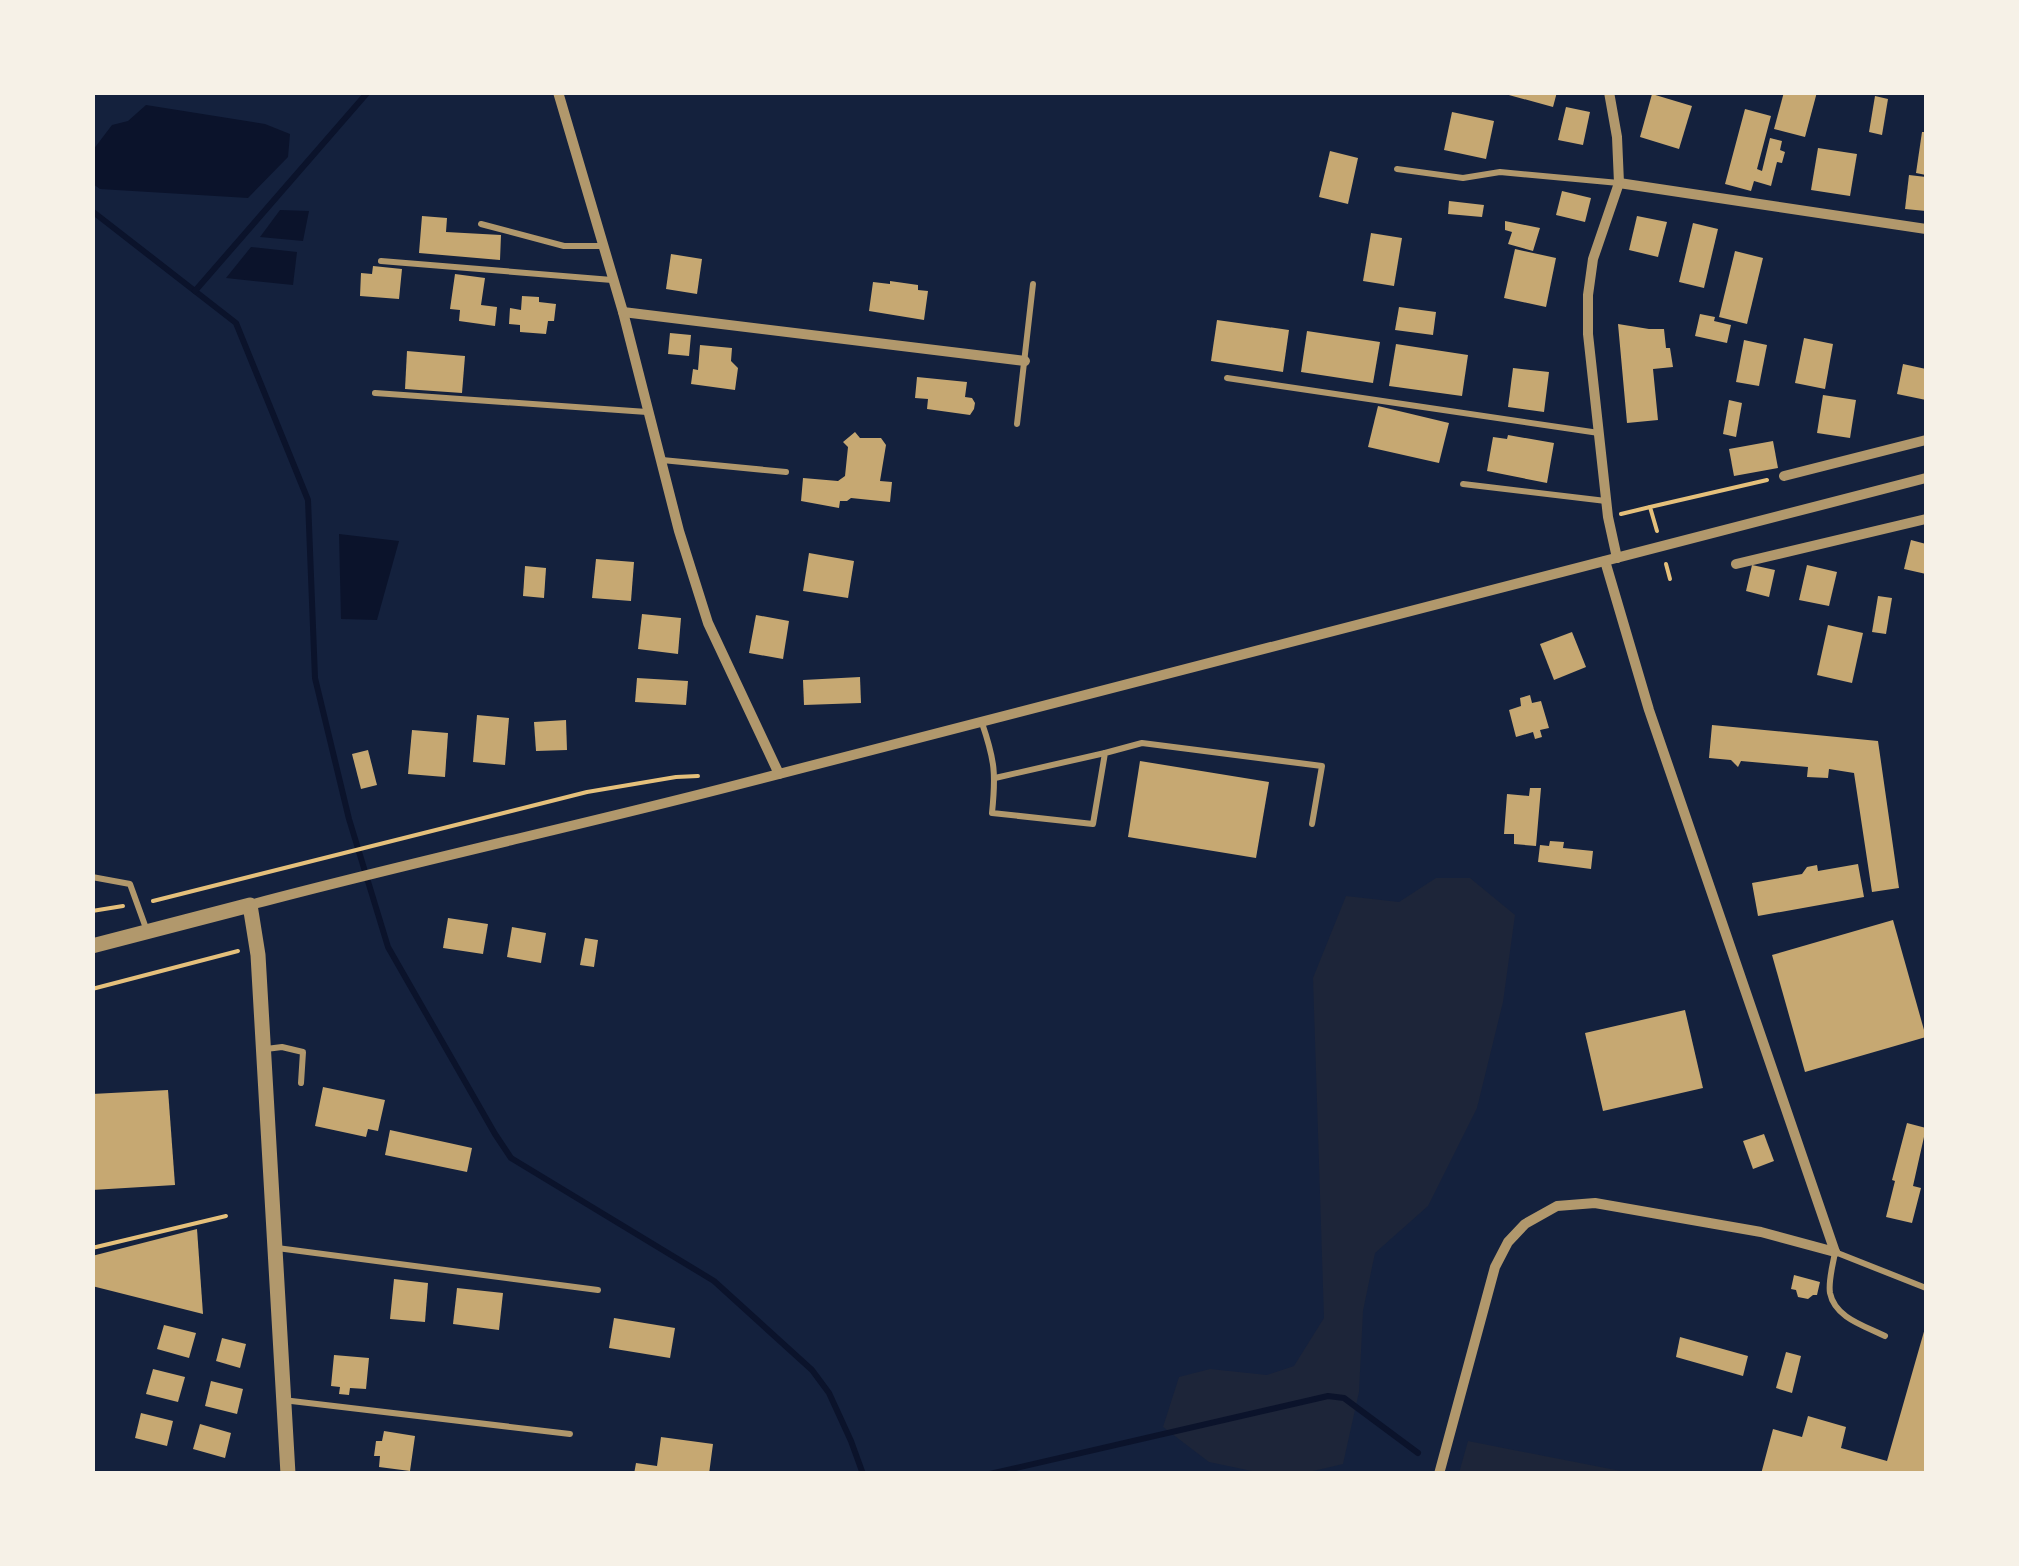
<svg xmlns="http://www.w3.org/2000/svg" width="2019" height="1566" font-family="Jost,sans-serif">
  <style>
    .green { fill: #1d2539 }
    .water { fill: #0b132b }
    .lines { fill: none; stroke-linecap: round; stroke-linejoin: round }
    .stream { stroke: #0b132b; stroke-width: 6 }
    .building { fill: #c6a872 }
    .path { stroke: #e5c07b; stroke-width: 4 }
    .service { stroke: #b1986c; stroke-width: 6 }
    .minor { stroke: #b1986c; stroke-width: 10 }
    .tertiary { stroke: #b1986c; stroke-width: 15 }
  </style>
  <rect width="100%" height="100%" fill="#14213d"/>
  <g class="green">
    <polygon points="1436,878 1470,878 1515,915 1503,1002 1477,1108 1428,1206 1375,1253 1363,1311 1359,1392 1343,1464 1305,1473 1266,1474 1209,1462 1163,1427 1179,1377 1210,1369 1267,1375 1294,1366 1324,1318 1313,978 1346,896 1399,902"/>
    <polygon points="1468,1441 1631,1473 1459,1473"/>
  </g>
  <g class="water">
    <polygon points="146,105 265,124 290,134 288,157 248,198 100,189 93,184 93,150 112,125 128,121"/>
    <polygon points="280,210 309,211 303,241 260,237"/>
    <polygon points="251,247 297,252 293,285 226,278"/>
    <polygon points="339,534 399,541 377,620 341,619"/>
  </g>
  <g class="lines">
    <g class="stream">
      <polyline points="92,211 236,323 308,500 315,678 349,819 388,947 495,1134 511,1158 714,1281 812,1370 829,1393 851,1441 863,1474"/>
      <polyline points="195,291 368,92"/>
      <polyline points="990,1474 1328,1396 1344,1398 1418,1453"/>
    </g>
  </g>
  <g class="building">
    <polygon points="1498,92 1557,92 1553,107"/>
    <polygon points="1784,92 1817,92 1805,137 1774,129"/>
    <polygon points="1652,94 1692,106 1679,149 1640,137"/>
    <polygon points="1875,96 1888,99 1882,135 1869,132"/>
    <polygon points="1566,107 1590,112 1583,145 1558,140"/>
    <polygon points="1745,109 1771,116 1757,169 1762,171 1770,138 1782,141 1780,150 1785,152 1782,163 1777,162 1771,186 1754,181 1751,191 1725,184"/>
    <polygon points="1452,112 1494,121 1486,159 1444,150"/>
    <polygon points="1922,132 1926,132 1926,175 1916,173"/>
    <polygon points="1818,148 1857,154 1850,196 1811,190"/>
    <polygon points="1330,151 1358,158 1348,204 1319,197"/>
    <polygon points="1909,175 1926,177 1926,211 1905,209"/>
    <polygon points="1562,191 1591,198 1585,222 1556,215"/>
    <polygon points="1449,201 1484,205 1482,217 1448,214"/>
    <polygon points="422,216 447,218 446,232 501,235 500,260 419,253"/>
    <polygon points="1637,216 1667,222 1658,257 1629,250"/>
    <polygon points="1505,221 1540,228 1533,251 1508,244 1512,232 1505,230"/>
    <polygon points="1693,223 1718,229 1704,288 1679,282"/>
    <polygon points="1371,233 1402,238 1394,286 1363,281"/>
    <polygon points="1515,249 1556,258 1546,307 1504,298"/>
    <polygon points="1735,251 1763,258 1747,324 1719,317"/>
    <polygon points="671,254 702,259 697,294 666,289"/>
    <polygon points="373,266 402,269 399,299 360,296 361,273 372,274"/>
    <polygon points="455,274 485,278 481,305 497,307 495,326 459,321 460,310 450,309"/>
    <polygon points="890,281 918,285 918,290 928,291 924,320 869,311 873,282 890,284"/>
    <polygon points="522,296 539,297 539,302 556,304 554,321 548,321 546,334 520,332 520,325 509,324 510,308 521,310"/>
    <polygon points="1399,307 1436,312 1433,335 1395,330"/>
    <polygon points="1700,314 1715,317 1714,321 1731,325 1727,343 1695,336"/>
    <polygon points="1217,320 1289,330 1283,372 1211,361"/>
    <polygon points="1618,324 1649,329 1664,329 1666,348 1670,348 1673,367 1653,369 1658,420 1627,423"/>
    <polygon points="1307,331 1380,342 1373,383 1301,372"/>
    <polygon points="670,333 691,335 689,356 668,354"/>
    <polygon points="1804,338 1833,344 1825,389 1795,383"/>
    <polygon points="1744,340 1767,345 1759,386 1736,382"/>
    <polygon points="1396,344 1468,355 1462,396 1389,386"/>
    <polygon points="700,345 732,348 731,361 738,368 735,390 691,384 693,369 698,370"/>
    <polygon points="407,351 465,356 462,393 405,389"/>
    <polygon points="1903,364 1926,369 1926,400 1897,394"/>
    <polygon points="1513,368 1549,372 1544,412 1508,407"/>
    <polygon points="917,377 967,382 965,397 972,398 975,403 974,409 970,415 927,409 928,399 915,398"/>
    <polygon points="1823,395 1856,400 1850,438 1817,433"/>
    <polygon points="1729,400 1742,403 1736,437 1723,434"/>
    <polygon points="1378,406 1449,423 1439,463 1368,447"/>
    <polygon points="855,432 860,438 881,438 886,445 880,481 892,482 890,502 851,498 847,501 840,501 839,508 801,501 803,478 838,481 845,476 848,447 843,442"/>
    <polygon points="1508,435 1554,443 1547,483 1487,471 1493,437 1507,439"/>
    <polygon points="1773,441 1778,468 1734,476 1729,449"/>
    <polygon points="1911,540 1926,544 1926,574 1904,569"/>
    <polygon points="809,553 854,561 848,598 803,591"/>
    <polygon points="596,559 634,562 631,601 592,598"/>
    <polygon points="1752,565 1775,570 1769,597 1746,591"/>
    <polygon points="1807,565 1837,572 1829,606 1799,600"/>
    <polygon points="525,566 546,568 544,598 523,596"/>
    <polygon points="1878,596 1892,598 1886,634 1872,632"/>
    <polygon points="642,614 681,618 678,654 638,649"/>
    <polygon points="756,615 789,621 783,659 749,653"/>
    <polygon points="1828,625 1863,633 1852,683 1817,675"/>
    <polygon points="1572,632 1586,667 1554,680 1540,644"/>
    <polygon points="860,677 861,703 804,705 803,680"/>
    <polygon points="637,678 688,681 686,705 635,702"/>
    <polygon points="1530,695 1532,703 1541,701 1549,728 1540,730 1542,737 1535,739 1533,732 1516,737 1509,710 1521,706 1520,698"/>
    <polygon points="477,715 509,718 505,765 473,762"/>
    <polygon points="566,720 567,750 536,751 534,722"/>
    <polygon points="1712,725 1878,741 1899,888 1872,892 1854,773 1829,769 1828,778 1807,777 1808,767 1741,761 1738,767 1731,760 1709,758"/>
    <polygon points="412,730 448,733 445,777 408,774"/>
    <polygon points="368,750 377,785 361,789 352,754"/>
    <polygon points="1140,761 1269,782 1256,858 1128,837"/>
    <polygon points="1530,788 1541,788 1536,846 1514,844 1514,834 1504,834 1507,794 1529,796"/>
    <polygon points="1550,841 1564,842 1563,848 1593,851 1591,869 1538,862 1540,845 1549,846"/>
    <polygon points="1858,864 1864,897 1758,916 1752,883 1802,874 1807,867 1817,865 1818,871"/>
    <polygon points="448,918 488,924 483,954 443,948"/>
    <polygon points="1893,920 1926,1037 1805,1072 1772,955"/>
    <polygon points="512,927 546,933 541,963 507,957"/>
    <polygon points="585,938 598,940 594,967 580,965"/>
    <polygon points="1685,1010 1703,1088 1603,1111 1585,1033"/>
    <polygon points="323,1087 385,1100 378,1131 368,1129 366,1137 315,1126"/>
    <polygon points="168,1090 175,1185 92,1190 92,1094"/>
    <polygon points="1907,1123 1926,1128 1913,1186 1921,1188 1912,1223 1886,1217 1895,1181 1892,1180"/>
    <polygon points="390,1130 472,1148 467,1172 385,1155"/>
    <polygon points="1764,1134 1774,1161 1753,1169 1743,1141"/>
    <polygon points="197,1229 203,1314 92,1286 92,1256"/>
    <polygon points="1794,1275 1820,1282 1817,1295 1813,1295 1808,1299 1798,1297 1796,1290 1791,1289"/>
    <polygon points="394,1279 428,1283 425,1322 390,1319"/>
    <polygon points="457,1288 503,1293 499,1330 453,1324"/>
    <polygon points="614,1318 675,1328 670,1358 609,1348"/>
    <polygon points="164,1325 196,1333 189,1358 157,1349"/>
    <polygon points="1925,1328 1926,1474 1761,1474 1773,1429 1802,1437 1808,1416 1846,1427 1841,1448 1887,1461"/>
    <polygon points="1680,1337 1748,1356 1743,1376 1676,1357"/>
    <polygon points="222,1338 246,1344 240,1368 216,1361"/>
    <polygon points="1786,1352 1801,1356 1792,1393 1776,1388"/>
    <polygon points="334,1355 369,1358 366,1389 350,1388 349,1395 339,1394 340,1387 331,1386"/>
    <polygon points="153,1369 185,1377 178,1402 146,1394"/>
    <polygon points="211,1381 243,1389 237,1414 205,1406"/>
    <polygon points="141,1413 173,1421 167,1446 135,1438"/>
    <polygon points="200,1424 231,1433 225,1458 193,1449"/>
    <polygon points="384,1431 415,1436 410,1471 379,1467 380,1456 374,1456 376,1441 382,1441"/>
    <polygon points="661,1437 713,1444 709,1474 634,1474 636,1463 657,1466"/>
  </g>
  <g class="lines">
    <g class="path">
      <polyline points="1621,514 1650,507"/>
      <polyline points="1657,531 1650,507 1767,480"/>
      <polyline points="1666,564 1670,579"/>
      <polyline points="153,901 587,792 676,777 698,776"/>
      <polyline points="92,911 123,906"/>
      <polyline points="92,989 238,951"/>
      <polyline points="92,1248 226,1216"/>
    </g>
    <g class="service">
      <polyline points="1397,169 1463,178 1500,172 1619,183"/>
      <polyline points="481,224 564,246 603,246"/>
      <polyline points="381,261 612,280"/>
      <polyline points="1227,378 1599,433"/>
      <polyline points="375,393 647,412"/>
      <polyline points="1017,424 1033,284"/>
      <polyline points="662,460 786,472"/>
      <polyline points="1463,484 1606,501"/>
      <path d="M982,723C995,761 996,774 992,813L1093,824L1105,753L1142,743L1322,766L1312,824"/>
      <polyline points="995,778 1105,753"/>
      <polyline points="92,877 130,884 147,931"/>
      <polyline points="266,1049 282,1047 303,1052 301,1083"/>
      <polyline points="277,1248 598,1290"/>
      <path d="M1885,1336C1865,1326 1835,1318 1830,1293C1828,1281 1833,1265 1835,1252L1926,1288"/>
      <polyline points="283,1400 570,1434"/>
    </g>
    <g class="minor">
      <polyline points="558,92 623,312 679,531 708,623 779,774"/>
      <polyline points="1609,92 1617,137 1619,183 1593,259 1588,295 1588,334 1608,517 1617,558"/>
      <polyline points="1619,183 1926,229"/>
      <polyline points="623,312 1025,361"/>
      <polyline points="1784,476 1926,440"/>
      <polyline points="1605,561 1649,710 1835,1252"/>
      <polyline points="1736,564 1926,519"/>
      <path d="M250,905C415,861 583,825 748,782C1141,682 1534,582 1926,478"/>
      <polyline points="1439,1474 1495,1267 1508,1242 1525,1224 1557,1206 1595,1203 1761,1232 1835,1252"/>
    </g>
    <polyline class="tertiary" points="92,946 250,905 258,955 288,1474"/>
  </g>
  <rect width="2019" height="1566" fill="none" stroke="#f6f1e7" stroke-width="190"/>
</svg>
